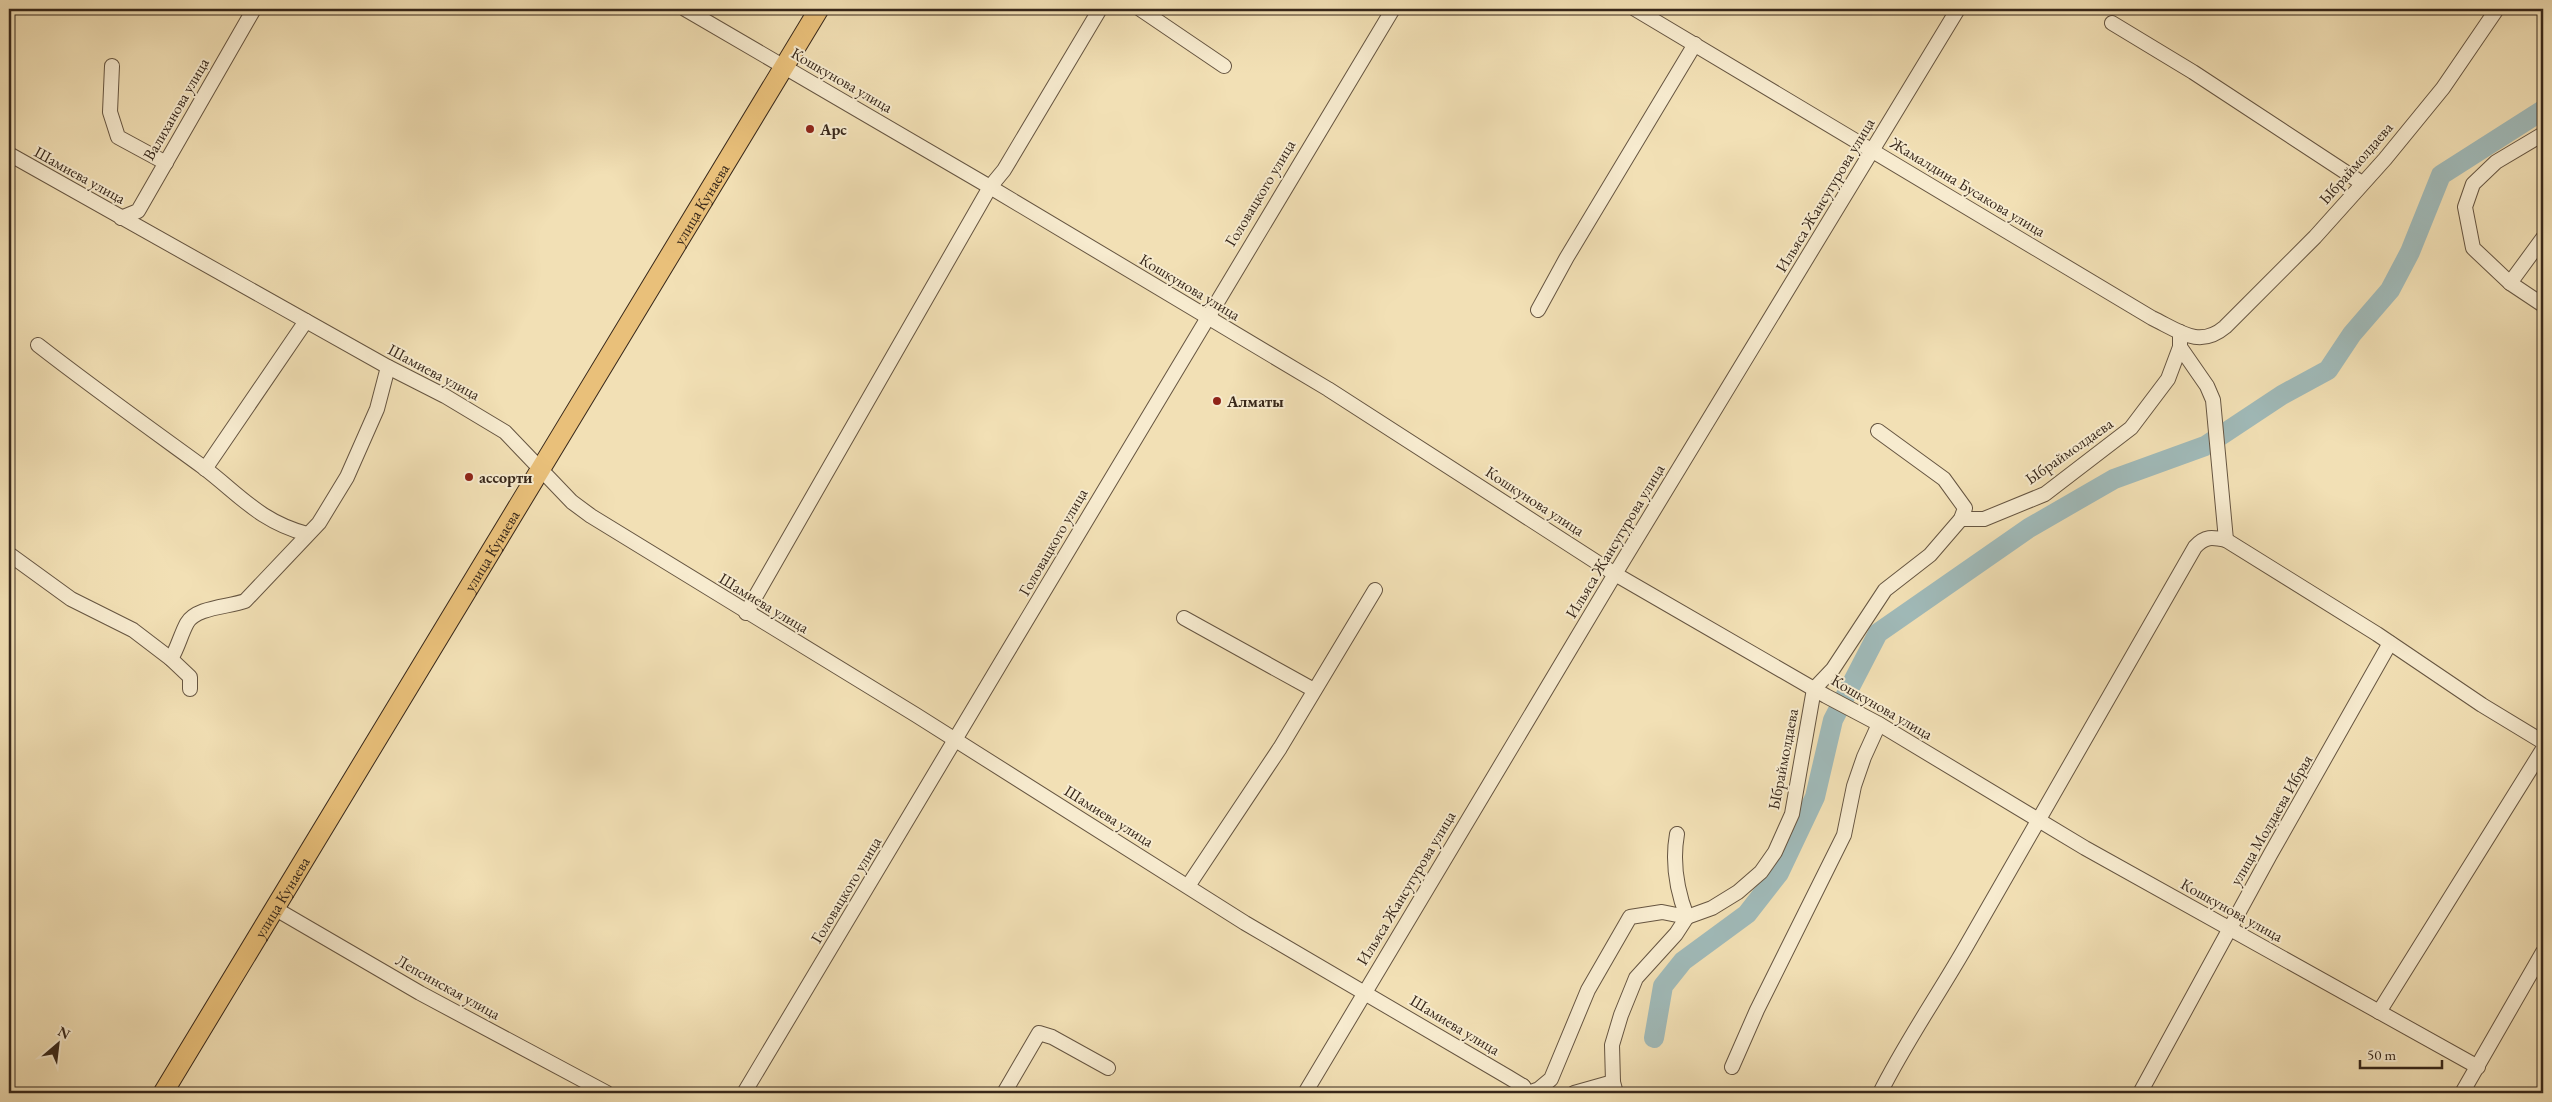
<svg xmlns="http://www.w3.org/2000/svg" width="2552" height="1102" font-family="'EB Garamond',serif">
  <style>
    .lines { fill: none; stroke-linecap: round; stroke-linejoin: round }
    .river { stroke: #a0bab9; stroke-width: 20 }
    .minor-casing { stroke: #665541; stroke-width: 16 }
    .major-casing { stroke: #37271a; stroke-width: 21 }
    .minor { stroke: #f7ebcf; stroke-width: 14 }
    .major { stroke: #e9c07a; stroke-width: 19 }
    .poi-dot { fill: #8f2418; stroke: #f7ebcf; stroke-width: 2 }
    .labels { text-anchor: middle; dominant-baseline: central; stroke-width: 4; stroke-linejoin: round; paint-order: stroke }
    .street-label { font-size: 16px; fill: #37271a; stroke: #f7ebcf }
    .poi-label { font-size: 16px; font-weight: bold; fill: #37271a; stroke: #f7ebcf; text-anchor: start }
  </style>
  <rect width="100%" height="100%" fill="#f2e0b5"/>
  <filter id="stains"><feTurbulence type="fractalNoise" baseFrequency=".004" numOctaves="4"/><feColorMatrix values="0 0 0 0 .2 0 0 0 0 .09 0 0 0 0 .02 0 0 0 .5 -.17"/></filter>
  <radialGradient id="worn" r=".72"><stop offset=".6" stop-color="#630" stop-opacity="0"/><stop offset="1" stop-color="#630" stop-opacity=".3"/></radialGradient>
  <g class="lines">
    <polyline class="river" points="1654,1038 1663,986 1683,961 1747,914 1779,873 1815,797 1833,720 1878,633 2029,528 2114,479 2205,446 2282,395 2328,370 2352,334 2390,290 2410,252 2441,175 2543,110"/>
    <g class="minor-casing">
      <g id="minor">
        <polyline points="685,9 990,187 1328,389 1615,574 1826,696 1879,724 2085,848 2478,1067"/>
        <polyline points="1140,9 1224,66"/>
        <path d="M1635,9L2152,318C2179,331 2199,349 2225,327L2315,237L2385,159L2443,88L2497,9"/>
        <polyline points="2112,23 2193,72 2362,183"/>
        <polyline points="112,66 110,112 118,137 166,163"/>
        <polyline points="9,154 388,367 445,396 505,432 572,502 591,516 916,715 1245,923 1508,1077 1523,1086 1522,1093"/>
        <polyline points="121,218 138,211 254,9"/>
        <polyline points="2543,238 2510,283 2543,305"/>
        <polyline points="2510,283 2473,248 2465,207 2473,184 2496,162 2543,134"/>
        <polyline points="1538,310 1567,257 1695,44"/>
        <path d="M38,345C92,387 148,427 203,467C240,495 259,521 307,534"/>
        <polyline points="2180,347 2207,386 2213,400 2226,540"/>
        <polyline points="205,469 306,321"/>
        <polyline points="1961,519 1984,519 2045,494 2131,428 2168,379 2180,347 2180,332"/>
        <polyline points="9,554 71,599 133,630 171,659 190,677 190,689"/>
        <polyline points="746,613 990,187 1004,170 1100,9"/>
        <polyline points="1184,618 1314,690"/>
        <path d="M171,659C178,647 181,634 187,623C196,607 229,607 245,601L319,523L347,477L377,409L388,367"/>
        <polyline points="1188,886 1280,748 1375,590"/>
        <polyline points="274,908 420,993 607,1093"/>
        <polyline points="2379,1012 2543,749"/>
        <polyline points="1732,1067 1757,1010 1844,835 1854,786 1864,757 1879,724"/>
        <path d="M1613,1082L1612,1045L1621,1015L1636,978L1676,934L1687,917C1677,891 1672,862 1677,834"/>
        <polyline points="1523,1086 1528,1093 1539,1089 1551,1079 1588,990 1630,917 1662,912 1687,917 1712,908 1738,892 1761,872 1775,852 1792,814 1814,689 1833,669 1885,590 1930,555 1961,519 1965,508 1944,479 1878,431"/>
        <path d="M744,1093C961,732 1174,369 1393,9"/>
        <polyline points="1004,1093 1039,1033 1052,1037 1108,1068"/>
        <polyline points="1305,1093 1615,574 1958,9"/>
        <polyline points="1574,1093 1613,1082 1616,1093"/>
        <path d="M1880,1093C1906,1041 1939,994 1968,943C2043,811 2119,679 2195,547C2205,536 2212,537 2226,540L2377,634L2482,705L2543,742"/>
        <polyline points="2140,1093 2270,855 2390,643"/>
        <polyline points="2462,1093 2543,952"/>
      </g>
    </g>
    <g class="major-casing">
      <g id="major">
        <path id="s1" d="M163,1093L819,9"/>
      </g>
    </g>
    <use href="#minor" class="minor"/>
    <use href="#major" class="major"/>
  </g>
  <g class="poi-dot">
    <circle cx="810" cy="129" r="5"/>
    <circle cx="1217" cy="401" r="5"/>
    <circle cx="469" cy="477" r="5"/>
  </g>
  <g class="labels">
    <g class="street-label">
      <text transform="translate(842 80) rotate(30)">Кошкунова улица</text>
      <text transform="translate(176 109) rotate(-60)">Валиханова улица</text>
      <text transform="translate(2356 163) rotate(-49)">Ыбраймолдаева</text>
      <text transform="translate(80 175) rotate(29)">Шамиева улица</text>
      <text transform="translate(1968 187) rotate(31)">Жамалдина Бусакова улица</text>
      <text transform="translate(1260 193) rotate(-59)">Головацкого улица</text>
      <text transform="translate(1825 195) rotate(-59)">Ильяса Жансугурова улица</text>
      <text stroke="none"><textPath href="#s1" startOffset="1039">улица Кунаева</textPath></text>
      <text transform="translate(1190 287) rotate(31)">Кошкунова улица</text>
      <text transform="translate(434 372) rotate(28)">Шамиева улица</text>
      <text transform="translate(2069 451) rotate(-35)">Ыбраймолдаева</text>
      <text transform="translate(1535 501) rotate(33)">Кошкунова улица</text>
      <text transform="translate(1615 541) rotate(-59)">Ильяса Жансугурова улица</text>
      <text transform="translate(1053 542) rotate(-60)">Головацкого улица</text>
      <text stroke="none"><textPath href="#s1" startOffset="634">улица Кунаева</textPath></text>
      <text transform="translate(764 603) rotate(31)">Шамиева улица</text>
      <text transform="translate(1882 707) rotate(30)">Кошкунова улица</text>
      <text transform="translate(1783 759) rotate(-79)">Ыбраймолдаева</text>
      <text transform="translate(1109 816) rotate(32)">Шамиева улица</text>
      <text transform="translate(2271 820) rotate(-60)">улица Молдаева Ибрая</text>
      <text transform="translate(1406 888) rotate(-59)">Ильяса Жансугурова улица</text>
      <text transform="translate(846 890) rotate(-59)">Головацкого улица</text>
      <text stroke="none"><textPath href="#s1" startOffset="229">улица Кунаева</textPath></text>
      <text transform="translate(2232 910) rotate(29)">Кошкунова улица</text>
      <text transform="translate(448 987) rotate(29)">Лепсинская улица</text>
      <text transform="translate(1455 1025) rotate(31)">Шамиева улица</text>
    </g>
    <g class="poi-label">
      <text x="820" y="129">Арс</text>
      <text x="1227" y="401">Алматы</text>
      <text x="479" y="477">ассорти</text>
    </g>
  </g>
  <rect width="2552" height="1102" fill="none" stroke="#f2e0b5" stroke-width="30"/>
  <rect x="10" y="10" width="2532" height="1082" fill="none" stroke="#37271a" stroke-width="2.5"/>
  <rect x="15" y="15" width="2522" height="1072" fill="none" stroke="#37271a"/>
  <g transform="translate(58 1044) rotate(28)" stroke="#f7ebcf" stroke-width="4" paint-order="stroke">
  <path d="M0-4L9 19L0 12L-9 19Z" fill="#37271a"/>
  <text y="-8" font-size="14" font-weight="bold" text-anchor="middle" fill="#37271a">N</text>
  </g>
  <path d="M2360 1060v8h82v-8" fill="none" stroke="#37271a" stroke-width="2.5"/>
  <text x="2367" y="1060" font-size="15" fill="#37271a" stroke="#f7ebcf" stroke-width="4" paint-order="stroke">50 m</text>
  <rect width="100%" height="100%" filter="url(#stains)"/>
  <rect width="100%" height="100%" fill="url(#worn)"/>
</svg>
